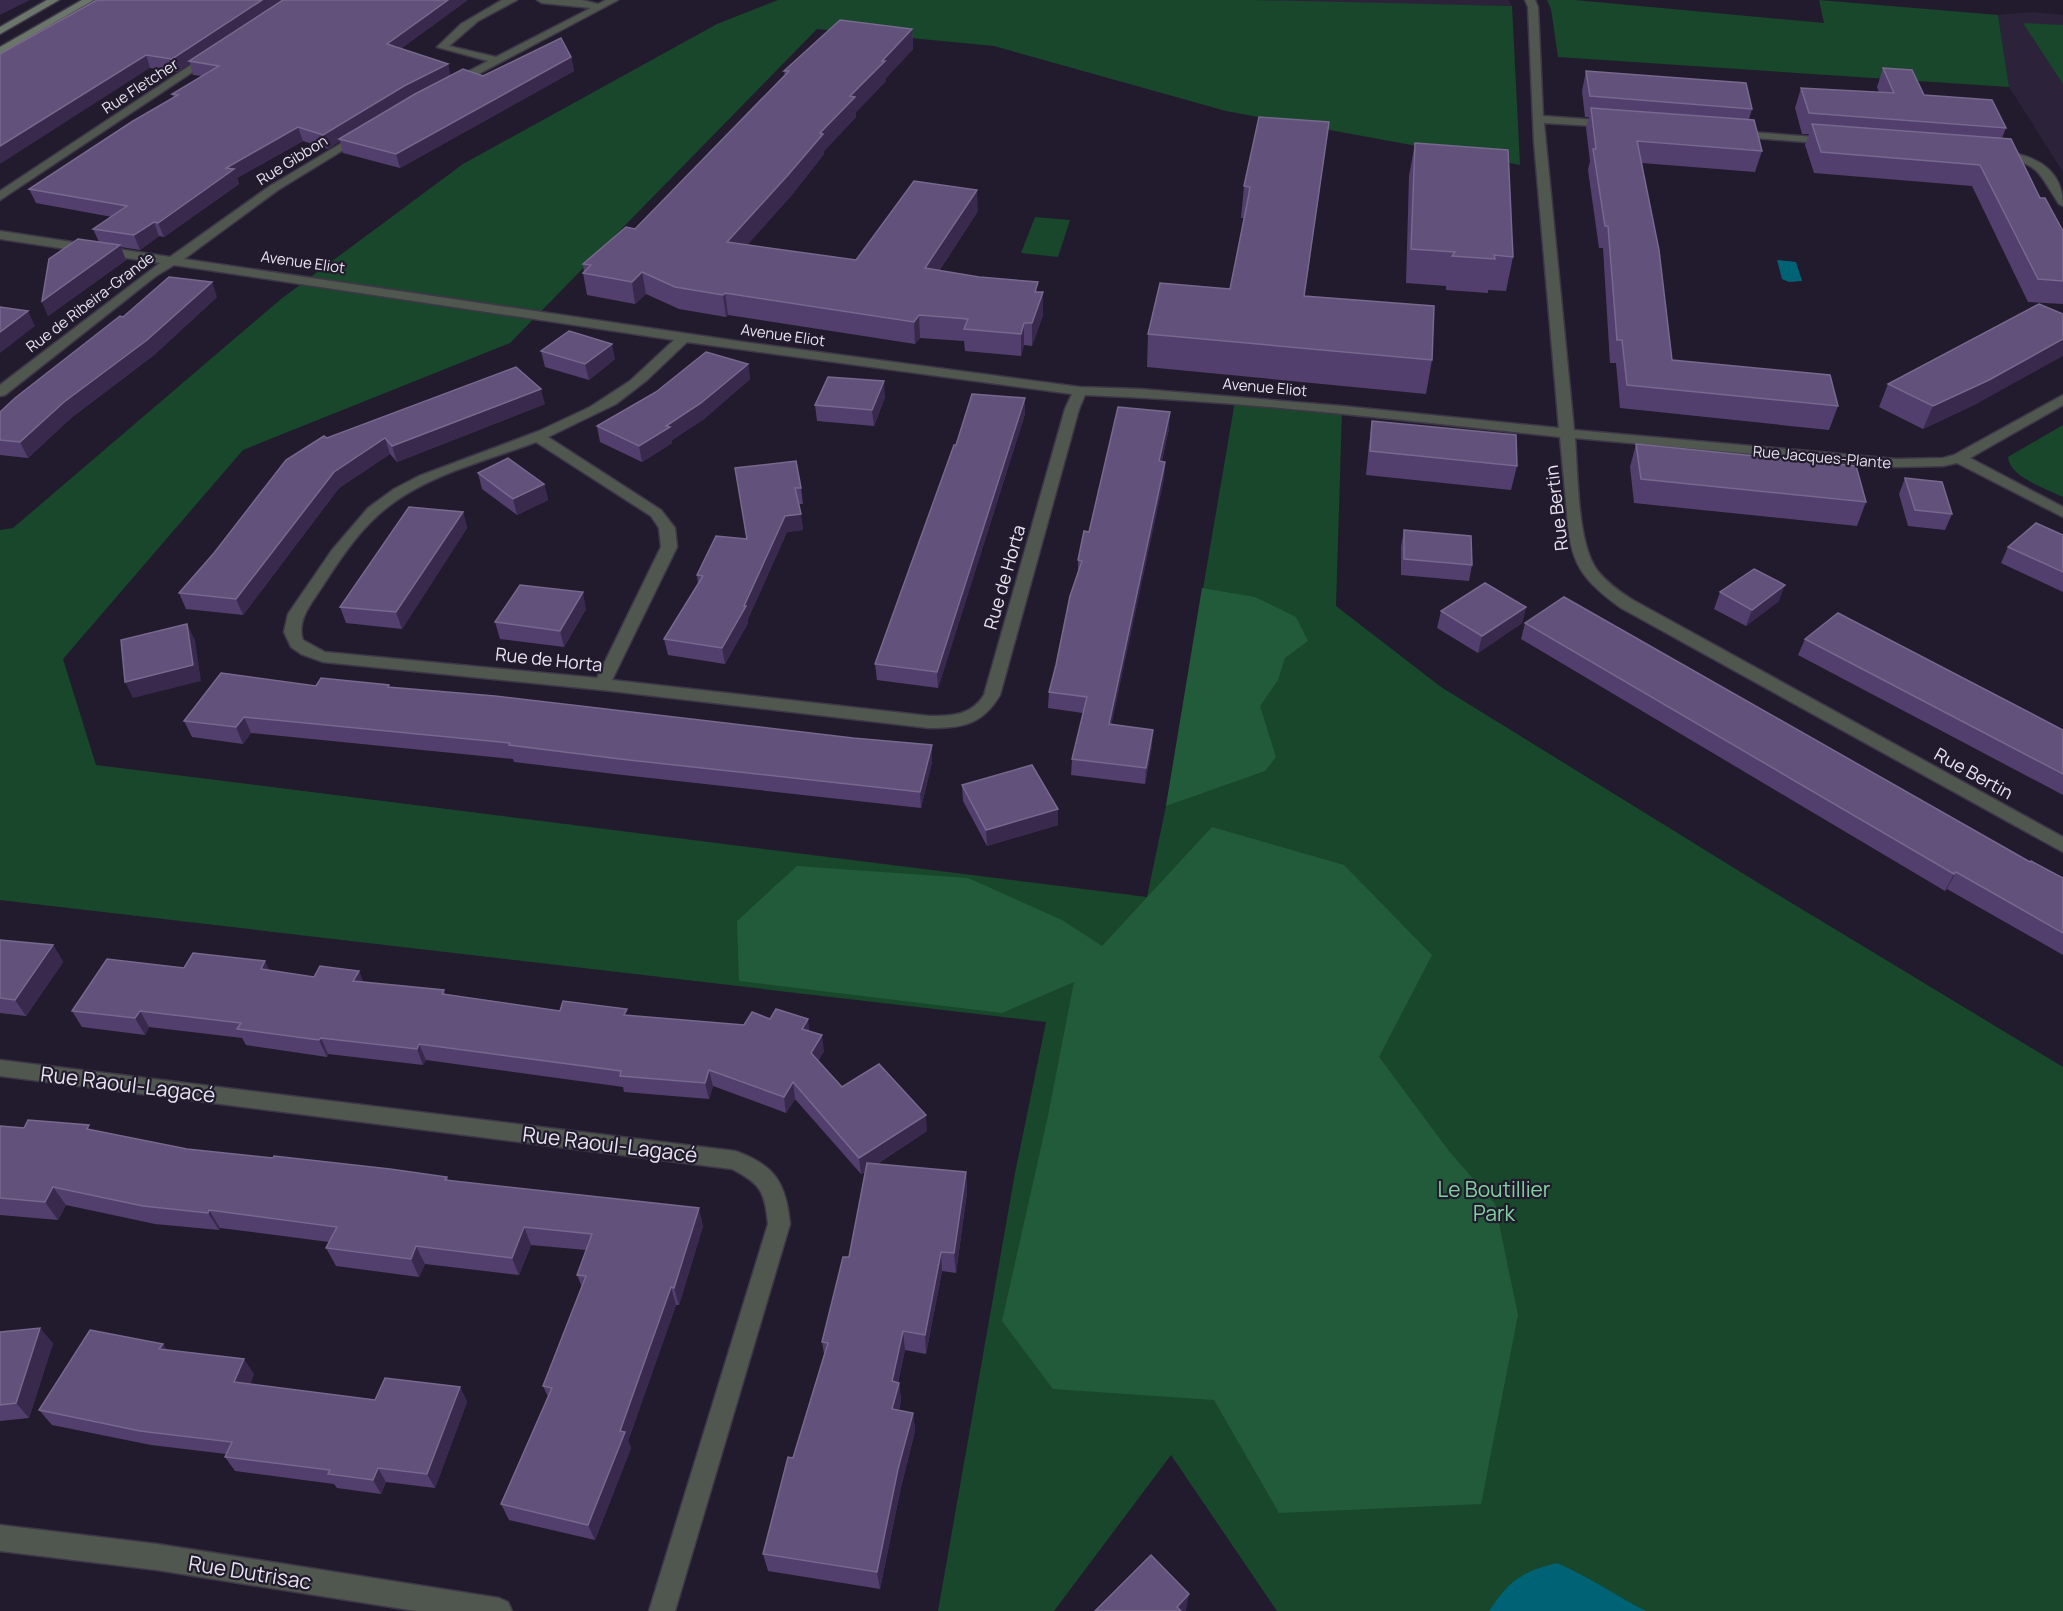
<svg xmlns="http://www.w3.org/2000/svg" width="2063" height="1611" font-family="Manrope,sans-serif">
  <style>
    .built { fill: #2c233a }
    .green { fill: #18472b }
    .forest { fill: #225b3a }
    .water { fill: #006275 }
    .lines { fill: none; stroke-linecap: round; stroke-linejoin: round }
    .street-casing { stroke: #3e3748; stroke-width: 3 }
    .secondary-casing { stroke: #3e3748; stroke-width: 3 }
    .street { fill: #50574f; fill-rule: evenodd }
    .secondary { fill: #6b766a; fill-rule: evenodd }
    .wall { fill: #523f6d }
    .shaded-wall { fill: #38294d }
    .building { fill: #62517b; stroke: #77688d; stroke-width: 1.5 }
    .labels { text-anchor: middle; dominant-baseline: central; stroke-width: 4.5; stroke-linejoin: round; paint-order: stroke }
    .far-street-label { font-size: 15px; fill: #e7e3ef; stroke: #221b2d }
    .street-label { font-size: 18px; fill: #e7e3ef; stroke: #221b2d }
    .near-street-label { font-size: 21px; fill: #e7e3ef; stroke: #221b2d }
    .near-park-label { font-size: 21px; fill: #80d39e; stroke: #221b2d }
  </style>
  <rect width="100%" height="100%" fill="#221b2d"/>
  <g class="built">
    <polygon points="1254,0 1508,0 1512,6 1277,2"/>
    <polygon points="2032,12 2063,15 2063,172 2009,87 1998,15"/>
  </g>
  <g class="green">
    <polygon points="778,0 1254,0 1512,6 1520,165 1226,111 994,46 817,29 510,343 243,450 63,659 96,765 1147,897 1166,806 1235,401 1342,410 1336,606 1441,687 1760,884 2063,1067 2063,1611 1277,1611 1171,1455 1054,1611 938,1611 1015,1173 1046,1022 0,900 0,530 13,528 281,299 463,164 717,24"/>
    <polygon points="1547,0 1575,0 1824,23 1819,0 1998,15 2009,87 1558,57 1551,9"/>
    <polygon points="2023,23 2063,25 2063,84"/>
    <polygon points="1035,217 1070,220 1058,257 1021,253"/>
    <path d="M2063,425V497C2046,488 2010,478 2008,457Z"/>
  </g>
  <g class="forest">
    <polygon points="1202,588 1255,597 1296,617 1308,641 1285,658 1278,680 1260,706 1276,757 1265,771 1166,806"/>
    <polygon points="1212,827 1344,865 1432,955 1379,1057 1449,1151 1495,1204 1518,1315 1481,1504 1279,1513 1214,1400 1053,1389 1002,1321 1048,1116 1074,982 1002,1013 739,981 737,921 797,866 968,878 1062,920 1102,946"/>
  </g>
  <g class="water">
    <polygon points="1777,260 1796,262 1802,281 1789,282 1782,279"/>
    <path d="M1557,1563C1588,1576 1616,1596 1646,1611H1489C1510,1580 1521,1572 1557,1563Z"/>
  </g>
  <g class="lines">
    <g class="street-casing">
      <g id="street">
        <polygon points="502,0 517,0 478,21 449,46 496,57 591,8 542,3 537,0 582,0 598,4 606,0 618,0 456,86 448,86 448,82 488,61 437,47 461,24"/>
        <path d="M1525,0H1535L1538,7L1543,116L1612,121L1617,124L1612,127L1544,123L1574,430L1896,459L1943,458L1954,455L2063,395V405L1970,458L2063,507V517L1957,463L1943,466L1896,467L1575,438C1578,474 1577,543 1597,570C1607,583 1620,592 1633,600L2063,837V852L1621,608C1574,574 1570,558 1566,502C1564,480 1562,459 1560,437C1402,420 1244,401 1085,395L1079,409L1000,695C982,725 962,728 929,728L602,690L323,662L301,654L291,647L284,632L288,614L332,550L368,508L394,489L419,476L539,431L590,407L630,381L674,340L174,265L156,276L5,395L0,396V385L160,263L0,239V231L170,257L270,186L362,131L366,132V136L278,190L184,259L750,343L1080,387L1140,389L1342,406L1559,428L1534,142L1528,7ZM687,342L1072,394L1065,409L984,695C971,716 951,716 929,716L612,680L677,547L675,528L661,510L548,437L616,404L647,380ZM536,442L651,516L659,528L661,547L597,678L325,652L303,640C296,620 312,603 322,587C342,556 363,524 393,503C434,473 489,460 536,442Z"/>
        <polygon points="206,55 215,57 0,200 0,191"/>
        <polygon points="1735,131 1842,139 1848,142 1842,145 1731,136 1731,132"/>
        <path d="M1998,150C2032,155 2063,166 2063,206L2059,204C2034,165 2040,166 1994,155L1992,153Z"/>
        <path d="M0,1060L735,1151C775,1165 786,1183 790,1224L675,1611H649L768,1224C765,1192 761,1184 732,1169L0,1076Z"/>
        <polygon points="0,1525 157,1544 499,1598 508,1602 512,1611 416,1611 157,1570 0,1551"/>
      </g>
    </g>
    <g class="secondary-casing">
      <g id="secondary">
        <polygon points="47,0 59,0 0,34 0,27"/>
        <polygon points="82,0 94,0 0,54 0,47"/>
      </g>
    </g>
    <use href="#street" class="street"/>
    <use href="#secondary" class="secondary"/>
  </g>
  <g class="wall">
    <polygon points="912,29 913,49 886,78 886,81 856,112 856,117 824,151 824,154 790,197 747,245 856,260 978,211 939,271 1038,292 1043,315 1032,346 1024,345 1021,356 965,351 964,341 920,338 915,344 728,315 726,317 679,309 646,294 635,304 587,295 583,273 584,272 583,264 635,229 785,76 784,71"/>
    <polygon points="402,49 448,64 450,76 483,76 571,57 574,71 400,168 343,153 340,141 328,149 303,141 237,178 239,184 164,237 159,236 140,250 121,247 126,260 48,316 42,301 99,242 93,229 112,217 36,203 29,189 174,98 172,94 202,76 193,75 190,63 177,72 150,68 0,54"/>
    <polygon points="1883,68 1924,95 2006,128 2002,138 2040,198 2063,231 2063,304 2028,302 1972,186 1814,173 1805,145 1809,134 1802,134 1795,108 1801,88 1879,92 1877,87"/>
    <polygon points="1586,71 1752,109 1749,119 1762,151 1755,172 1642,163 1672,360 1838,406 1829,430 1620,408 1616,363 1610,363 1603,248 1599,248 1588,170 1590,161 1586,128 1589,117 1585,117 1582,91"/>
    <polygon points="1415,143 1513,257 1506,291 1488,290 1488,293 1446,290 1446,286 1406,283 1409,176"/>
    <polygon points="1325,152 1304,296 1432,360 1426,394 1147,367 1148,334 1230,289 1244,218 1241,218 1244,186"/>
    <polygon points="217,297 154,355 71,418 28,458 0,455 0,412 123,317"/>
    <polygon points="541,351 615,359 589,380 545,367"/>
    <polygon points="748,364 750,379 704,419 672,440 672,443 642,462 600,442 597,426"/>
    <polygon points="1888,384 1978,403 1923,429 1879,407"/>
    <polygon points="885,397 874,426 817,421 815,405"/>
    <polygon points="545,404 397,462 390,454 339,488 243,615 186,609 179,593 327,438"/>
    <polygon points="1025,414 938,688 877,680 875,664 956,445"/>
    <polygon points="1372,421 1517,466 1511,490 1366,475 1369,444"/>
    <polygon points="1169,428 1162,461 1165,462 1164,478 1111,725 1152,746 1145,784 1071,775 1072,759 1083,713 1048,708 1049,692 1056,665 1078,572 1078,560 1089,532"/>
    <polygon points="1636,444 1866,502 1857,526 1634,503 1630,467"/>
    <polygon points="735,468 801,488 803,504 799,504 803,530 787,532 748,619 748,623 725,664 668,655 664,639 698,584 697,575 747,539"/>
    <polygon points="478,473 544,484 548,500 517,515 482,489"/>
    <polygon points="1905,478 1952,514 1945,530 1908,526 1899,494"/>
    <polygon points="463,512 467,528 402,629 346,623 340,607"/>
    <polygon points="1404,530 1472,565 1469,581 1401,575 1401,546"/>
    <polygon points="2063,535 2063,592 2001,563 2008,547"/>
    <polygon points="1720,592 1779,601 1746,626 1714,609"/>
    <polygon points="1526,607 1522,623 1478,653 1437,628 1441,611"/>
    <polygon points="586,609 564,647 500,639 495,622"/>
    <polygon points="1525,623 2063,878 2063,955 1947,889 1945,891 1521,639"/>
    <polygon points="1805,639 2063,730 2063,795 1798,655"/>
    <polygon points="316,686 390,687 932,762 921,808 623,775 514,762 513,759 251,733 243,744 192,737 184,721"/>
    <polygon points="962,785 1058,809 1058,825 987,846 963,801"/>
    <polygon points="0,940 53,945 63,962 26,1016 0,1013"/>
    <polygon points="184,968 270,970 314,977 359,971 363,982 444,990 445,994 560,1011 744,1025 770,1019 810,1031 824,1051 818,1061 842,1087 927,1131 877,1164 966,1172 967,1192 956,1273 942,1271 926,1354 905,1350 898,1383 899,1383 901,1401 899,1410 913,1413 915,1431 901,1487 880,1589 768,1571 763,1554 824,1354 822,1342 849,1257 865,1172 861,1174 795,1099 786,1113 713,1086 709,1099 624,1092 623,1087 426,1060 423,1065 328,1054 327,1057 246,1045 242,1038 149,1027 145,1035 82,1027 72,1011"/>
    <polygon points="0,1126 92,1130 187,1149 447,1177 448,1180 703,1226 679,1305 676,1305 628,1441 631,1448 595,1540 509,1520 501,1504 548,1397 543,1386 582,1287 577,1275 586,1250 531,1245 519,1275 425,1264 419,1277 336,1266 326,1248 329,1242 220,1228 219,1230 155,1224 66,1205 58,1220 0,1215"/>
    <polygon points="0,1332 53,1343 29,1418 0,1421"/>
    <polygon points="167,1350 254,1374 250,1384 375,1400 460,1387 467,1402 435,1488 386,1482 381,1494 337,1488 334,1484 235,1471 225,1457 226,1454 151,1445 52,1425 39,1410"/>
  </g>
  <g class="shaded-wall">
    <polygon points="0,0 30,0 0,15"/>
    <polygon points="262,0 286,0 189,61 190,63 177,72 172,59"/>
    <polygon points="448,0 468,0 390,57 387,44"/>
    <polygon points="912,29 913,49 886,78 886,81 856,112 856,117 824,151 824,154 790,197 730,264 727,242 850,96 882,61"/>
    <polygon points="146,55 150,68 0,164 0,146"/>
    <polygon points="571,57 574,71 400,168 396,154"/>
    <polygon points="448,64 451,78 339,139 340,141 328,149 323,135 404,86"/>
    <polygon points="1329,122 1325,152 1300,329 1304,296"/>
    <polygon points="298,127 303,141 237,178 239,184 164,237 158,223 226,168"/>
    <polygon points="977,190 978,211 926,291 925,268"/>
    <polygon points="154,222 159,236 140,250 134,235"/>
    <polygon points="120,245 126,260 48,316 42,301"/>
    <polygon points="642,272 646,294 635,304 632,282"/>
    <polygon points="212,282 217,297 154,355 71,418 28,458 20,442 64,402"/>
    <polygon points="1043,292 1043,315 1032,346 1032,323"/>
    <polygon points="725,293 728,315 726,317 723,295"/>
    <polygon points="28,311 35,326 0,353 0,332"/>
    <polygon points="919,315 920,338 915,344 914,322"/>
    <polygon points="1024,323 1024,345 1021,356 1021,334"/>
    <polygon points="2063,339 2063,356 1978,403 1923,429 1933,406"/>
    <polygon points="612,344 615,359 589,380 585,364"/>
    <polygon points="748,364 750,379 704,419 672,440 672,443 642,462 639,446"/>
    <polygon points="884,381 885,397 874,426 872,410"/>
    <polygon points="541,389 545,404 397,462 392,446"/>
    <polygon points="1025,398 1025,414 938,688 937,672"/>
    <polygon points="1170,412 1169,428 1158,477 1159,461"/>
    <polygon points="385,438 390,454 339,488 243,615 236,599 334,472"/>
    <polygon points="1165,462 1164,478 1108,741 1109,724"/>
    <polygon points="544,484 548,500 517,515 513,499"/>
    <polygon points="463,512 467,528 402,629 396,612"/>
    <polygon points="801,514 803,530 787,532 748,619 748,623 725,664 722,648 744,606 785,516"/>
    <polygon points="1785,585 1779,601 1746,626 1752,610"/>
    <polygon points="583,592 586,609 564,647 560,631"/>
    <polygon points="1526,607 1522,623 1478,653 1482,636"/>
    <polygon points="187,624 195,640 201,681 133,698 125,682"/>
    <polygon points="244,717 251,733 243,744 236,727"/>
    <polygon points="1153,730 1152,746 1145,784 1146,768"/>
    <polygon points="932,745 932,762 921,808 920,792"/>
    <polygon points="1058,809 1058,825 987,846 986,830"/>
    <polygon points="1956,872 1947,889 1945,891 1954,874"/>
    <polygon points="53,945 63,962 26,1016 15,1000"/>
    <polygon points="265,961 273,977 261,969"/>
    <polygon points="359,971 366,988 353,981"/>
    <polygon points="140,1011 149,1027 145,1035 135,1018"/>
    <polygon points="808,1019 810,1035 802,1029"/>
    <polygon points="822,1035 824,1051 813,1070 811,1053"/>
    <polygon points="321,1038 328,1054 327,1057 319,1040"/>
    <polygon points="419,1044 426,1060 423,1065 417,1049"/>
    <polygon points="709,1070 713,1086 709,1099 705,1083"/>
    <polygon points="793,1082 795,1099 786,1113 784,1097"/>
    <polygon points="926,1115 927,1131 861,1174 859,1158"/>
    <polygon points="966,1172 967,1192 956,1273 954,1253"/>
    <polygon points="53,1187 66,1205 58,1220 45,1202"/>
    <polygon points="699,1208 703,1226 679,1305 674,1288"/>
    <polygon points="209,1210 220,1228 219,1230 208,1213"/>
    <polygon points="524,1227 531,1245 519,1275 512,1258"/>
    <polygon points="416,1246 425,1264 419,1277 411,1259"/>
    <polygon points="941,1252 942,1271 926,1354 925,1335"/>
    <polygon points="671,1287 676,1305 628,1441 631,1448 595,1540 588,1525"/>
    <polygon points="40,1328 53,1343 29,1418 16,1403"/>
    <polygon points="903,1331 905,1350 894,1400 892,1381"/>
    <polygon points="163,1344 174,1359 159,1349"/>
    <polygon points="244,1359 254,1374 244,1396 234,1382"/>
    <polygon points="899,1383 901,1401 894,1427 892,1409"/>
    <polygon points="460,1387 467,1402 435,1488 427,1474"/>
    <polygon points="913,1413 915,1431 901,1487 880,1589 877,1572 898,1469"/>
    <polygon points="378,1468 386,1482 381,1494 373,1480"/>
    <polygon points="1189,1594 1186,1611 1176,1611 1177,1607"/>
  </g>
  <g class="building">
    <polygon points="97,0 262,0 172,59 146,55 0,146 0,54"/>
    <polygon points="283,0 448,0 387,44 448,64 404,86 323,135 298,127 226,168 234,169 158,223 154,222 134,235 93,229 127,206 29,189 133,121 178,95 172,94 219,66 189,61"/>
    <polygon points="840,20 912,29 882,61 885,61 850,96 855,97 820,133 823,134 788,175 727,242 856,260 914,181 977,190 925,268 979,277 1038,282 1035,292 1043,292 1032,323 1024,323 1021,334 964,329 968,319 919,315 914,322 725,293 723,295 675,287 642,272 632,282 583,273 591,265 583,264 626,227 635,229 789,71 784,71"/>
    <polygon points="561,38 571,57 396,154 339,139 415,94 463,69 483,76"/>
    <polygon points="1883,68 1912,70 1924,95 1992,100 2006,128 1809,113 1801,88 1894,93"/>
    <polygon points="1586,71 1746,83 1752,109 1590,96"/>
    <polygon points="1591,108 1754,120 1762,151 1637,141 1659,250 1672,360 1830,375 1838,406 1627,385 1622,340 1617,340 1608,226 1605,226 1593,149 1596,149"/>
    <polygon points="1259,117 1329,122 1304,296 1434,306 1432,360 1148,334 1160,283 1230,289 1248,199 1250,187 1244,186"/>
    <polygon points="1812,124 2011,139 2040,198 2045,198 2063,231 2063,281 2038,279 1980,165 1821,152"/>
    <polygon points="1415,143 1508,150 1513,257 1494,255 1495,259 1452,256 1455,252 1411,249"/>
    <polygon points="78,239 120,245 42,301 49,259"/>
    <polygon points="169,277 212,282 147,340 64,402 20,442 0,440 0,412 15,398 120,316 123,317"/>
    <polygon points="2039,304 2063,314 2063,339 1989,380 1933,406 1888,384"/>
    <polygon points="0,307 28,311 0,332"/>
    <polygon points="569,331 612,344 585,364 541,351"/>
    <polygon points="706,352 748,364 701,403 666,426 670,427 639,446 597,426 656,392"/>
    <polygon points="516,367 541,389 392,446 385,438 334,472 236,599 179,593 214,553 286,460 324,436 327,438"/>
    <polygon points="828,377 884,381 872,410 815,405"/>
    <polygon points="972,394 1025,398 937,672 875,664 954,445 956,445"/>
    <polygon points="1118,407 1170,412 1159,461 1165,462 1109,724 1153,730 1146,768 1072,759 1087,697 1049,692 1056,665 1070,596 1082,561 1078,560 1084,531 1089,532"/>
    <polygon points="1372,421 1516,435 1517,466 1370,451"/>
    <polygon points="1636,444 1856,466 1866,502 1641,479"/>
    <polygon points="508,458 544,484 513,499 478,473"/>
    <polygon points="796,461 801,488 795,488 801,514 785,516 744,606 746,606 722,648 664,639 703,576 697,575 716,536 747,539 735,468"/>
    <polygon points="1905,478 1942,482 1952,514 1915,510"/>
    <polygon points="409,507 463,512 396,612 340,607"/>
    <polygon points="2036,523 2063,535 2063,572 2008,547"/>
    <polygon points="1404,530 1471,536 1472,565 1404,559"/>
    <polygon points="1754,569 1785,585 1752,610 1720,592"/>
    <polygon points="1485,583 1526,607 1482,636 1441,611"/>
    <polygon points="520,585 583,592 560,631 495,622"/>
    <polygon points="1564,597 2030,862 2031,861 2063,878 2063,933 1956,872 1954,874 1525,623"/>
    <polygon points="1838,613 2063,730 2063,774 1805,639"/>
    <polygon points="187,624 193,665 125,682 121,640"/>
    <polygon points="221,673 316,686 321,678 389,685 388,687 495,696 853,738 932,745 920,792 620,759 509,745 510,743 244,717 236,727 184,721"/>
    <polygon points="1032,765 1058,809 986,830 962,785"/>
    <polygon points="0,940 53,945 15,1000 0,998"/>
    <polygon points="193,953 265,961 261,969 314,977 320,966 359,971 353,981 444,990 442,994 560,1011 563,1001 627,1009 624,1015 744,1025 752,1012 770,1019 776,1009 808,1019 802,1029 822,1035 811,1053 842,1087 879,1064 926,1115 859,1158 793,1082 784,1097 709,1070 705,1083 620,1076 621,1071 419,1044 417,1049 321,1038 319,1040 237,1029 241,1023 140,1011 135,1018 72,1011 107,959 184,968"/>
    <polygon points="28,1120 89,1125 87,1129 187,1149 273,1158 274,1156 390,1169 447,1177 445,1180 699,1208 674,1288 671,1287 620,1431 625,1432 588,1525 501,1504 552,1388 543,1386 586,1276 577,1275 592,1234 524,1227 512,1258 416,1246 411,1259 326,1248 337,1227 209,1210 208,1213 143,1206 53,1187 45,1202 0,1198 0,1126 24,1128"/>
    <polygon points="867,1163 966,1172 954,1253 941,1252 925,1335 903,1331 892,1381 899,1383 892,1409 913,1413 898,1469 877,1572 763,1554 788,1457 793,1458 828,1343 822,1342 843,1257 849,1257"/>
    <polygon points="40,1328 16,1403 0,1405 0,1332"/>
    <polygon points="90,1330 163,1344 159,1349 244,1359 234,1382 375,1400 385,1378 460,1387 427,1474 378,1468 373,1480 328,1474 330,1470 225,1457 232,1442 140,1431 39,1410"/>
    <polygon points="1151,1555 1189,1594 1177,1607 1181,1611 1095,1611"/>
  </g>
  <g class="labels">
    <g class="far-street-label">
      <text transform="translate(140 86) rotate(-33)">Rue Fletcher</text>
      <text transform="translate(292 160) rotate(-32)">Rue Gibbon</text>
      <text transform="translate(303 262) rotate(8)">Avenue Eliot</text>
      <text transform="translate(90 302) rotate(-37)">Rue de Ribeira-Grande</text>
      <text transform="translate(783 335) rotate(8)">Avenue Eliot</text>
      <text transform="translate(1265 387) rotate(5)">Avenue Eliot</text>
      <text transform="translate(1822 457) rotate(5)">Rue Jacques-Plante</text>
    </g>
    <g class="street-label">
      <text transform="translate(1556 508) rotate(-97)">Rue Bertin</text>
      <text transform="translate(1004 577) rotate(-74)">Rue de Horta</text>
      <text transform="translate(549 659) rotate(6)">Rue de Horta</text>
      <text transform="translate(1974 773) rotate(29)">Rue Bertin</text>
    </g>
    <g class="near-street-label">
      <text transform="translate(128 1084) rotate(7)">Rue Raoul-Lagacé</text>
      <text transform="translate(610 1144) rotate(7)">Rue Raoul-Lagacé</text>
      <text transform="translate(250 1572) rotate(9)">Rue Dutrisac</text>
    </g>
    <g class="near-park-label">
      <text x="1494" y="1189">Le Boutillier<tspan x="1494" dy="24">Park</tspan></text>
    </g>
  </g>
</svg>
